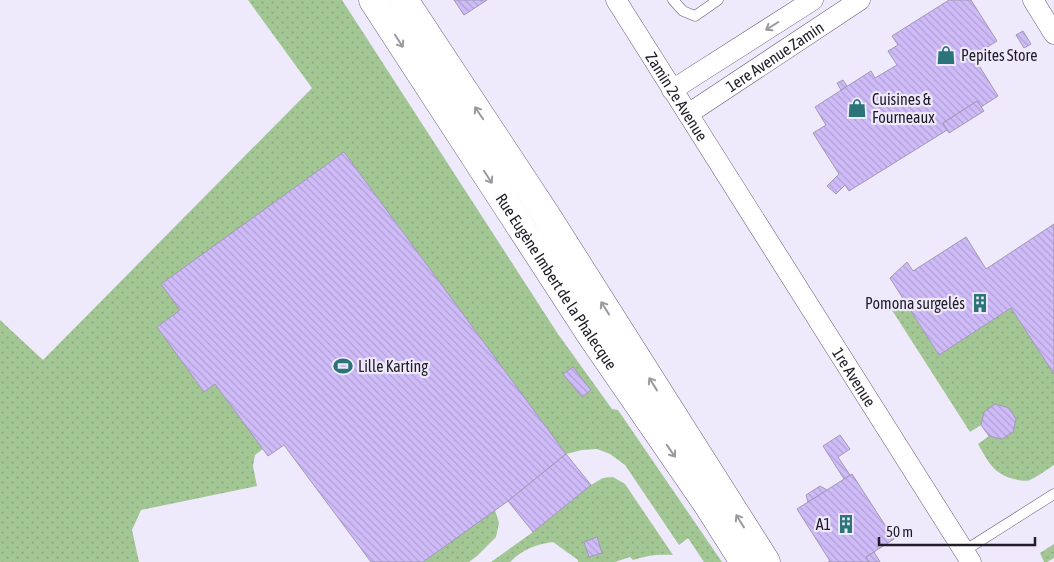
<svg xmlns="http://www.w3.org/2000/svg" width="1054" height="562" font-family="'Asap Condensed',sans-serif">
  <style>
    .grass { fill: url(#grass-dots); fill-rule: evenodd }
    .building { fill: url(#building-back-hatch); stroke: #a199b5 }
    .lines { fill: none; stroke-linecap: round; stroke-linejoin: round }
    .lane-casing { stroke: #655d77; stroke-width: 11 }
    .street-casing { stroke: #655d77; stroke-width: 21 }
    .secondary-casing { stroke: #655d77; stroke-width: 29 }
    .lane { stroke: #fff; stroke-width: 10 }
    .street { stroke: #fff; stroke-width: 20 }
    .secondary { stroke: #fff; stroke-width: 28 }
    .oneway { stroke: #9b999e }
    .labels { text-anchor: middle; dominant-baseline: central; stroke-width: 4.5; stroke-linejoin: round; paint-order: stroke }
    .poi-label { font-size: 16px; fill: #201d28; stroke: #efe9fc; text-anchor: start }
    .street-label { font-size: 16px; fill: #201d28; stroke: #efe9fc }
  </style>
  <defs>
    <pattern id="grass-dots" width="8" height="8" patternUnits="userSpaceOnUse" patternTransform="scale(1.25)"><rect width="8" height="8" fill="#a3c794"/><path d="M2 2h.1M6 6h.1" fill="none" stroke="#8caa80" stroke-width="1.8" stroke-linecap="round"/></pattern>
    <pattern id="building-back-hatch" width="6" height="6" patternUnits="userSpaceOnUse" patternTransform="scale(1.25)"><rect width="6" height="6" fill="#cfbbf8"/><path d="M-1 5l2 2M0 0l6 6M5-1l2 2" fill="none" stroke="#b1a0d5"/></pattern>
  </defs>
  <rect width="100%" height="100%" fill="#efe9fc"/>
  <g class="grass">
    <polygon points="248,0 342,0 558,334 612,409 618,410 722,562 704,562 688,538 679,545 625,465 610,454 597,449 582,450 566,454 344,152 162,284 180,310 157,327 204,392 215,384 263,449 255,455 253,466 257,486 141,510 132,530 139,562 0,562 0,320 43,360 312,88"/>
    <path d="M903,299L939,355L1011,308L1054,374V465C1046,470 1038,476 1030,480C1025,482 1019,480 1014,479C993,474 988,461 978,444L989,436L1002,439L1013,432L1016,419L1009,408L995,404L981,425L970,432L890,307Z"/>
    <path d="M613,477L625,484L673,555C659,554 647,555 633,560L630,557L615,562H578V560L553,542C534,545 524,549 510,562H491L533,532L591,485L603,478ZM597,538L601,553L589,557L584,542Z"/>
    <polygon points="495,510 499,523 496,537 477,556 469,562 423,562"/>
    <polygon points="1054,544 1054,558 1047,562 1044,562 1040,553"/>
  </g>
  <g class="building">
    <polygon points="454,0 487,0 464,15"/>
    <polygon points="949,0 971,0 997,41 973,56 998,96 981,107 977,101 943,123 947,130 849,191 845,185 836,194 827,186 839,174 813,133 826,125 815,107 871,71 875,78 897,65 888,51 898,45 892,36"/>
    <polygon points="1023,31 1031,44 1024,48 1016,35"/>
    <polygon points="843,80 847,86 841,90 837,83"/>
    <polygon points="977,101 984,111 949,133 943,123"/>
    <polygon points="344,152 566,454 508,501 423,562 371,562 284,445 268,456 215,384 204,392 157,327 180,310 161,284"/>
    <polygon points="1054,224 1054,374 1011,308 939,355 890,278 907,262 913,271 966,237 986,269"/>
    <polygon points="573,367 591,390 582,397 563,374"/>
    <polygon points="995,404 1009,408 1016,419 1013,432 1002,439 989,436 981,425 984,412"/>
    <polygon points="840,435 850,449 838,457 850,475 844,479 823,446"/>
    <polygon points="566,454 591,485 533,532 508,501"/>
    <polygon points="852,474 894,539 866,557 869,562 828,562 830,561 797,509"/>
    <polygon points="820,486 827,490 808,502 806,495"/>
    <polygon points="597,537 602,553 589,557 584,542"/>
    <polygon points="874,552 880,562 869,562 866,557"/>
  </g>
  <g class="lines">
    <g class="lane-casing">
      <g id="lane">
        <polyline points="673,0 683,11 695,16 718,0"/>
        <polyline points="964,551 1054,494"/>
      </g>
    </g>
    <g class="street-casing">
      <g id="street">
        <path id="s1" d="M616,0L971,562"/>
        <polyline points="1033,0 1054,34"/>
        <polyline points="672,90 813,0"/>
        <path id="s2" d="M688,114L860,0"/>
      </g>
    </g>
    <g class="secondary-casing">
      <g id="secondary">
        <path id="s3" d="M373,0L593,338L708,505L744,562"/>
        <polyline points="404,0 546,215 766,562"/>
      </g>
    </g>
    <use href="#lane" class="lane"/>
    <use href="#street" class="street"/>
    <use href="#secondary" class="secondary"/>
  </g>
  <defs><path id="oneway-shaft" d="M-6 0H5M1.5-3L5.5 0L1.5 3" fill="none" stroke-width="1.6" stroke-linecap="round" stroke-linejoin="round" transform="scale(1.25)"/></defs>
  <g class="oneway">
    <use href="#oneway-shaft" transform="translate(772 26) rotate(148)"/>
    <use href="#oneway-shaft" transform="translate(399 41) rotate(57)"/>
    <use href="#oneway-shaft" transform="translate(479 113) rotate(-124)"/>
    <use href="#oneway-shaft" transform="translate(488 177) rotate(57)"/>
    <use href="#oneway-shaft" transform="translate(605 308) rotate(-122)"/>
    <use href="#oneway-shaft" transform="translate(653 384) rotate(-122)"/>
    <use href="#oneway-shaft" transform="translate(671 451) rotate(55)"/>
    <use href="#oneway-shaft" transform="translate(740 521) rotate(-122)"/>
  </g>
  <defs>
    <g id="shop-bare" transform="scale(1.5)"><path d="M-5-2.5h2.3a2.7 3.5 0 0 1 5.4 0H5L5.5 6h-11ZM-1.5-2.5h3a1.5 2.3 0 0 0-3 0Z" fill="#2b7579" stroke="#efe9fc" stroke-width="2.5" paint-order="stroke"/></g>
    <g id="building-bare" transform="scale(1.5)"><path d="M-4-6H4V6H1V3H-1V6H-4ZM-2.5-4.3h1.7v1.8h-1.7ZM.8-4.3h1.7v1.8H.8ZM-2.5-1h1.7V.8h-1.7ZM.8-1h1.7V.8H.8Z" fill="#2b7579" stroke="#efe9fc" stroke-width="2.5" paint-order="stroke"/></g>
    <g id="stadium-bare" transform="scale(1.5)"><path d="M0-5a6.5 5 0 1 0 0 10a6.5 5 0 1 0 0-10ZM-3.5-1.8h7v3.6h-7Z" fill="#2b7579" stroke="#efe9fc" stroke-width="2.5" paint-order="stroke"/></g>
  </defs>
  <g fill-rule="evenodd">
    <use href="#shop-bare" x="946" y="55"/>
    <use href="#shop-bare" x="857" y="108"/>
    <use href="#building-bare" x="980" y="303"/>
    <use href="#stadium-bare" x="343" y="366"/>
    <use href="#building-bare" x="846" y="524"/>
  </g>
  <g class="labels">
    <g class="poi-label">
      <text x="961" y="55">Pepites Store</text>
      <text x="872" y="99">Cuisines &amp;<tspan x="872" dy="18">Fourneaux</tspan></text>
      <text x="965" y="303" text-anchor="end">Pomona surgelés</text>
      <text x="358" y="366">Lille Karting</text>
      <text x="831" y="524" text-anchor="end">A1</text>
    </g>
    <g class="street-label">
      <text stroke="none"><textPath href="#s2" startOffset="104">1ere Avenue Zamin</textPath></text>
      <text stroke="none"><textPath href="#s1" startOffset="114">Zamin 2e Avenue</textPath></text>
      <text stroke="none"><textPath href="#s3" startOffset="336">Rue Eugène Imbert de la Phalecque</textPath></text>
      <text stroke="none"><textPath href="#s1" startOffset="446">1re Avenue</textPath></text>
    </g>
  </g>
  <path d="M879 537v8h156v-8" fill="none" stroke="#201d28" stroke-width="2.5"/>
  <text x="886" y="537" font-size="15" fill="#201d28" stroke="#efe9fc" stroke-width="4" paint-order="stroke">50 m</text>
</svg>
